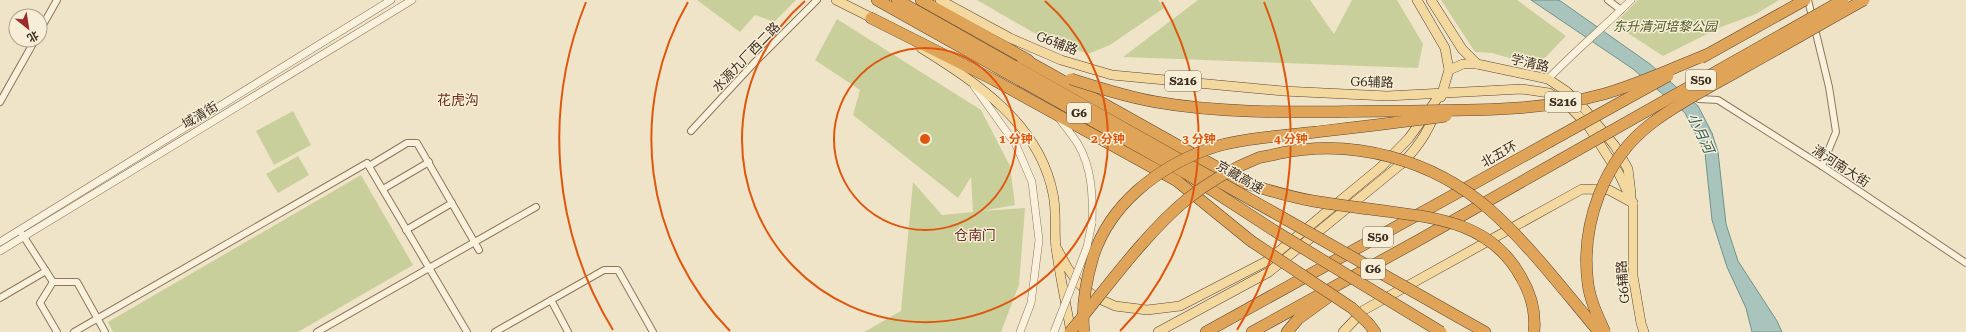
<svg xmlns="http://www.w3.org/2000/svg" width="1966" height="332" font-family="'Roboto Serif','Noto Sans SC',serif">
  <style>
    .green { fill: #c9cf9b }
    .water { fill: #a9c4bc; stroke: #6f938a }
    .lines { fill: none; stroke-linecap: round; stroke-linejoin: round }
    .minor-casing { stroke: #8d765c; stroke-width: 8 }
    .tertiary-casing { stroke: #8d765c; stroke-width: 8 }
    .primary-casing { stroke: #5b4430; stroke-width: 10 }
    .motorway-casing { stroke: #5b4430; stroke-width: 12 }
    .minor { stroke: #faf1dc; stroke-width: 6 }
    .tertiary { stroke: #faf1dc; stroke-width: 7 }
    .primary { stroke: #f3d9a0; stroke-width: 9 }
    .motorway { stroke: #e0a458; stroke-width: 11 }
    .tertiary-bridge-casing { stroke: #8d765c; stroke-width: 8; stroke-linecap: butt }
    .motorway-bridge-casing { stroke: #5b4430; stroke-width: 12; stroke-linecap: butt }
    .tertiary-bridge { stroke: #faf1dc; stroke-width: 7 }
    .motorway-bridge { stroke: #e0a458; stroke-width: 11 }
    .ring { fill: none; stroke: #df570d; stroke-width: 2 }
    .labels { text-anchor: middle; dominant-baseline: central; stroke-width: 3; stroke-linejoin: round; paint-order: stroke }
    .shield { fill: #f7eed8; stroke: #756857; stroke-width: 1 }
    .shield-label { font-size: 12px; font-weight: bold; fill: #3d2e20 }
    .park-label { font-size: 13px; font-style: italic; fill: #4d5a26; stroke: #f7eed8 }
    .street-label { font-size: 13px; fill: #3d2e20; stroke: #f7eed8 }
    .neighbourhood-label { font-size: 14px; fill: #6b2e1e; stroke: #f7eed8 }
    .water-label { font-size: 14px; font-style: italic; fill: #2f5d5a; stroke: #f7eed8 }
    .centre { fill: #df570d; stroke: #f7eed8; stroke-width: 2 }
    .ring-label { font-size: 12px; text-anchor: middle; font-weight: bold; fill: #df570d; stroke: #f7eed8; stroke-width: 3; stroke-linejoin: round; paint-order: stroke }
  </style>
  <rect width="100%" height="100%" fill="#f0e4c8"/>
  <g class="green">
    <polygon points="697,0 796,0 774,22 755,15 740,32"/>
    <polygon points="977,0 1158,0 1164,8 1110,45 1088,54 1036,34"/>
    <polygon points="1198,0 1310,0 1334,34 1352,0 1397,0 1423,44 1418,68 1123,57"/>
    <polygon points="1441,0 1517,0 1566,36 1537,66 1492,53 1475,52"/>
    <polygon points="1638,0 1779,0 1756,14 1721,27 1663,56 1614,24"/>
    <polygon points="837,19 981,110 1010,166 1015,205 982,211 1025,208 1019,285 1001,332 864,332 901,311 913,182 942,215 973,212 971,177 958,198 853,115 860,90 815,60"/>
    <polygon points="293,111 311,145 274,165 256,131"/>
    <polygon points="298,156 309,175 278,193 266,174"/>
    <polygon points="361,175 413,265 298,332 113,332 108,322"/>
  </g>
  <polygon class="water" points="1531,0 1559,0 1650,64 1698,106 1712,133 1718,152 1726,224 1738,261 1777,321 1782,332 1752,332 1746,308 1727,267 1712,220 1705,153 1685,113 1633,69"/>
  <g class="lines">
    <g class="minor-casing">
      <g id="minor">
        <polyline points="1608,0 1621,10"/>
        <polyline points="1808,0 1829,87 1836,132 1822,166"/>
        <polyline points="40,30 57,0"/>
        <polyline points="1699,99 1718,100 1822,166 1966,263"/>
        <polyline points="0,102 35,40"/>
        <polyline points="691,131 755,62 817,0"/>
        <polyline points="369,166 407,143 417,143 479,250"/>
        <polyline points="383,189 429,162"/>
        <polyline points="406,230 452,203"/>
        <polyline points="22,234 53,282"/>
        <polyline points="53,282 77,282 105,332"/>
        <polyline points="53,282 40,303 57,332"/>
        <polyline points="0,298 46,271"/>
        <polyline points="551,300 568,332"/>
        <polyline points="74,332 367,163 467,332"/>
        <polyline points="317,332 536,207"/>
        <polyline points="495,332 604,270 618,270 653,332"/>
      </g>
    </g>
    <g class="tertiary-casing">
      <g id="tertiary">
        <path d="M1548,79C1575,51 1604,27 1631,0"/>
        <polyline points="974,86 1016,145 1032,182 1039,240 1031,303 1020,332"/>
        <path d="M1059,118C1065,126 1072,135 1078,144C1092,168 1093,196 1092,223"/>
        <polyline points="0,242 391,0"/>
        <polyline points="0,251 412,0"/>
      </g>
    </g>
    <g class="primary-casing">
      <g id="primary">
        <polyline points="836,0 876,20"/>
        <polyline points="940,0 1010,38 1061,60 1112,75 1283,91 1387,96 1522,89 1549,93 1571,108 1589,127 1619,174 1633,203 1633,276 1641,323 1644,332"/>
        <polyline points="1417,0 1445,48 1449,70 1441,97"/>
        <polyline points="1431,0 1462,49 1477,64 1548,79 1566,91 1583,107 1615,146 1628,169 1631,194"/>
        <path d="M921,48C977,83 1039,123 1053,194C1057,212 1054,231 1056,248C1060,276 1066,304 1071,332"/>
        <polyline points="1449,70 1463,64 1477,64"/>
        <polyline points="1056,247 1067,267 1078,283 1095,297 1115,306 1147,310 1180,306 1267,261 1381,167 1409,138 1442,92"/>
        <path d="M1158,332L1269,272L1400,165C1416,150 1427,135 1435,113"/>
        <polyline points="1343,332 1364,310 1582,189 1609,190 1633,203"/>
      </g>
    </g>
    <g class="motorway-casing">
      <g id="motorway">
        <polyline points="877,0 1187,174 1278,233"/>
        <polyline points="897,0 1287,220"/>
        <polyline points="921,0 1028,60"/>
        <polyline points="871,18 994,80 1177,181 1251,241"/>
        <polyline points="1022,58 1245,183"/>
        <polyline points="1460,318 1485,332"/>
        <polyline points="1369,324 1375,332"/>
        <polyline points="1206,332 1549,142"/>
        <polyline points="1252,332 1419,240 1560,160"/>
        <polyline points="1287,332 1298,319 1327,298"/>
      </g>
    </g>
    <use href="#minor" class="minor"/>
    <use href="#tertiary" class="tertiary"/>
    <use href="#primary" class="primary"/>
    <use href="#motorway" class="motorway"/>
    <g class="tertiary-bridge-casing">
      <polyline id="tertiary-bridge" points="1054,332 1087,247 1092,223"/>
    </g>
    <g class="motorway-bridge-casing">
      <g id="motorway-bridge">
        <polyline points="1701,58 1805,0"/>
        <path d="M1071,79C1099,88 1127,97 1156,102C1236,116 1319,111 1400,111C1468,110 1538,112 1604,94C1639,84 1673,68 1708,54"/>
        <polyline points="1549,142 1668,76"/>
        <polyline points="1560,160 1843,0"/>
        <path d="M1245,183C1267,190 1290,197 1313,201C1337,205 1361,208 1385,211C1439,218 1492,224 1521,277C1531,294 1536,312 1534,332"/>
        <polyline points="1287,220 1460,318"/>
        <polyline points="1278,233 1441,332"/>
        <polyline points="1251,241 1352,308 1369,324"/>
        <path d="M1070,332C1105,290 1144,235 1186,200C1207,183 1233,168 1258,158C1266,156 1274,155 1281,153C1354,138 1433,160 1489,209C1528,243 1565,292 1599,332"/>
        <path d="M1084,332C1081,307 1086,281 1093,257C1110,204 1157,168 1208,149C1240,138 1283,136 1316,132C1359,127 1403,122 1446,116"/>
        <path d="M1605,332C1598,317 1590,300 1588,284C1580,225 1604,159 1652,123C1681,101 1714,85 1745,67C1785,45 1824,22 1864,0"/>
      </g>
    </g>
    <use href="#tertiary-bridge" class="tertiary-bridge"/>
    <use href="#motorway-bridge" class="motorway-bridge"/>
  </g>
  <g class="ring">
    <circle cx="925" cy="139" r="91"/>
    <path d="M1045 1A183 183 0 1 1 805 1"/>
    <path d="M730 331A274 274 0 0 1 688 2M1162 2A274 274 0 0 1 1120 331"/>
    <path d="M613 330A366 366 0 0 1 586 2M1264 2A366 366 0 0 1 1237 330"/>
  </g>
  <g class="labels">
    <g class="shield">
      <rect x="1686" y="70" width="30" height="20" rx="3"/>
      <rect x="1165" y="71" width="36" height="20" rx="3"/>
      <rect x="1545" y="92" width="36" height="20" rx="3"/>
      <rect x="1067" y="103" width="24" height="20" rx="3"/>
      <rect x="1363" y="227" width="30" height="20" rx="3"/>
      <rect x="1361" y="259" width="24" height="20" rx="3"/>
    </g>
    <g class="shield-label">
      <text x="1701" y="80">S50</text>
      <text x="1183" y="81">S216</text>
      <text x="1563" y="102">S216</text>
      <text x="1079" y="113">G6</text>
      <text x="1378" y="237">S50</text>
      <text x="1373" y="269">G6</text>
    </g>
    <g class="park-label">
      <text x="1665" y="26">东升清河培黎公园</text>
    </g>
    <g class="street-label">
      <text transform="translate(1057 43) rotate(21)">G6辅路</text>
      <text transform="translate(746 57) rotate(-46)">水源九厂西二路</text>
      <text transform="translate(1530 63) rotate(13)">学清路</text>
      <text transform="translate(1372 82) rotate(1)">G6辅路</text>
      <text transform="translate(200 115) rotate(-31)">域清街</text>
      <text transform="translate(1499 154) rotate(-29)">北五环</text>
      <text transform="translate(1841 166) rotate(33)">清河南大街</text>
      <text transform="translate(1240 177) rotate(30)">京藏高速</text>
      <text transform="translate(1623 282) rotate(-95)">G6辅路</text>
    </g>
    <g class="neighbourhood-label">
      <text x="458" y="100">花虎沟</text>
      <text x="975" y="235">仓南门</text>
    </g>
    <g class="water-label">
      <text transform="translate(1701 133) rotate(65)">小月河</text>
    </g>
  </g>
  <circle cx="925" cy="139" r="6" class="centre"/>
  <g class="ring-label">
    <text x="1016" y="143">1 分钟</text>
    <text x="1108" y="143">2 分钟</text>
    <text x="1199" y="143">3 分钟</text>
    <text x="1291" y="143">4 分钟</text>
  </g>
  <g transform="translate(28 28) rotate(150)"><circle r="19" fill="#f7eed8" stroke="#ada18e"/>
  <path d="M0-3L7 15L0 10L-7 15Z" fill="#9e2a2b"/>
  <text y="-6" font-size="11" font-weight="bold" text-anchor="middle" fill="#3d2e20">北</text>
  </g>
</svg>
